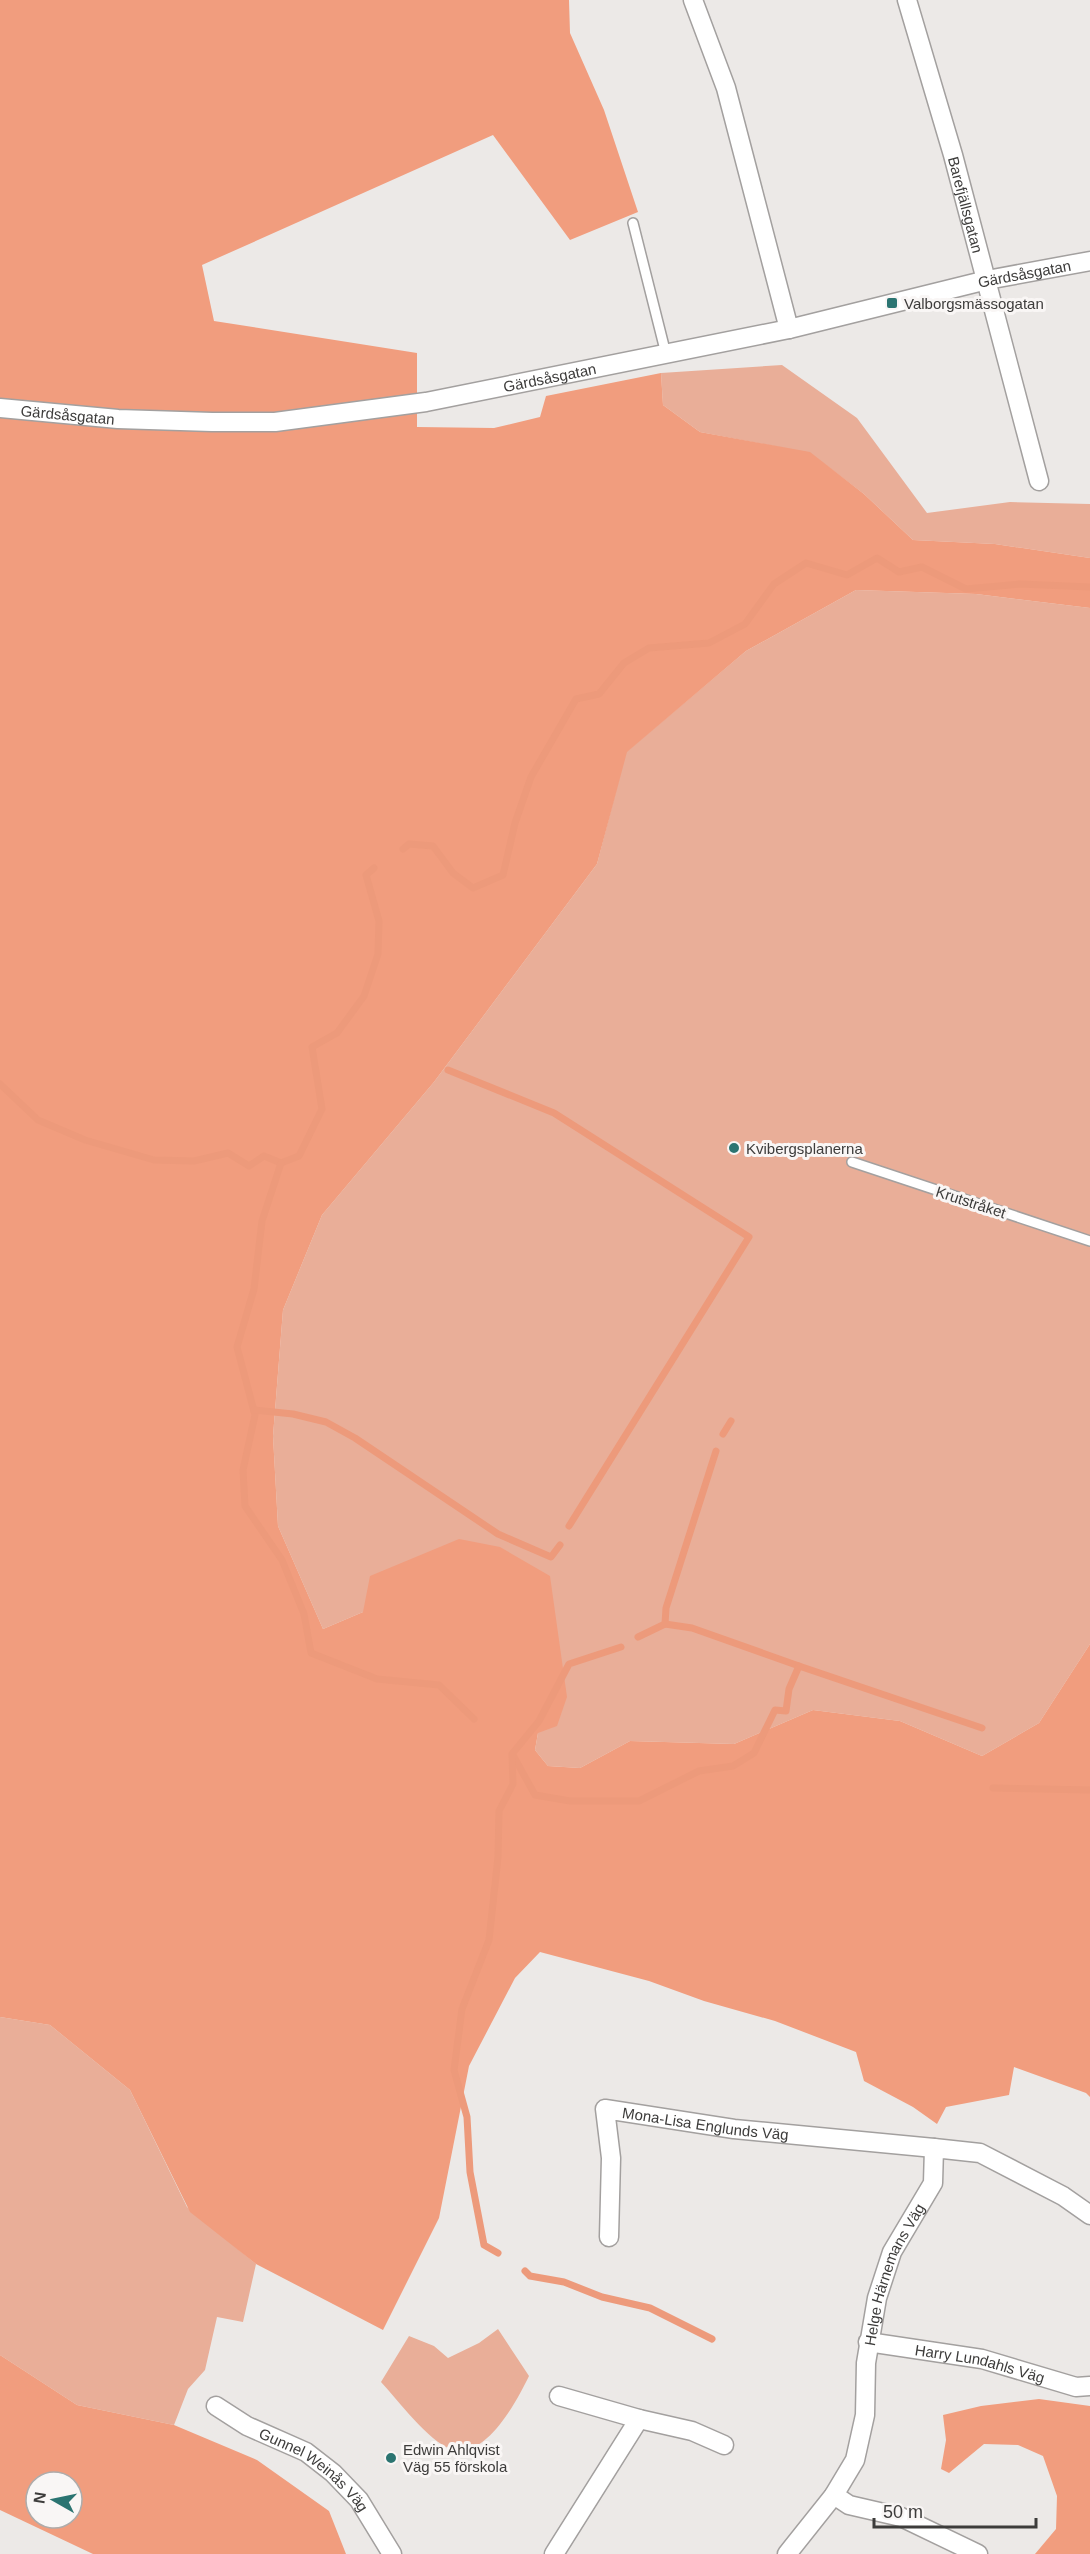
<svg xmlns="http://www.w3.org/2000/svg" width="1090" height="2554" font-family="Arial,sans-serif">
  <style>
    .green { fill: #e9ae98 }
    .forest { fill: #f19d7e; fill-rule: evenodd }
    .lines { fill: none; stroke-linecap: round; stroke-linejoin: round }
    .stream { stroke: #ed9a7b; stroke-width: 7 }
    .service-casing { stroke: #a3a09f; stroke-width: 12 }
    .minor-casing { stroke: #a3a09f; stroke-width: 21 }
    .service { stroke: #fff; stroke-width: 9 }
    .minor { stroke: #fff; stroke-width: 18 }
    .poi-dot { fill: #2b7471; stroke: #f9f6f5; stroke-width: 2 }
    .labels { text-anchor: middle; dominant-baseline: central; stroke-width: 6; stroke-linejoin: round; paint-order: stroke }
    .street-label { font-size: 15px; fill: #3d3c3b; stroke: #f9f6f5 }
    .poi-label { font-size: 15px; fill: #3d3c3b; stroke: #f9f6f5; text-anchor: start }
  </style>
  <rect width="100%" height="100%" fill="#ece9e7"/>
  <g class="green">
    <polygon points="782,365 857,418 927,513 1010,502 1090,504 1090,558 995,544 913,540 864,494 810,453 700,432 663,405 661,373"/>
    <polygon points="856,590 976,594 1090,608 1090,1644 1039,1723 982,1756 900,1721 813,1710 734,1744 630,1741 580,1768 548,1766 535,1750 538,1733 363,1612 323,1629 278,1526 273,1436 283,1310 322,1215 434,1082 597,864 626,752 746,651"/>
    <polygon points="0,2017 50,2025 130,2090 187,2207 256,2264 243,2322 217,2317 205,2370 188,2389 174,2425 77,2405 0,2355"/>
    <path d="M498,2329L529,2376C517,2401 485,2461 451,2449C428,2441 398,2400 381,2382L409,2336L434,2346L448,2358L479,2343Z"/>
  </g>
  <g class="forest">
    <polygon points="0,0 569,0 570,33 604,110 638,212 570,240 493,135 202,265 214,321 417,353 417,427 494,428 540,417 546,396 661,373 663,405 700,432 810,452 864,494 913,540 995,544 1090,558 1090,608 976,594 856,590 746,651 627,752 597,864 434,1082 322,1215 283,1310 273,1436 278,1526 323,1629 363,1612 370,1576 459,1539 500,1547 550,1576 567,1697 557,1726 538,1733 535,1750 548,1766 580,1768 630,1741 734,1744 813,1710 900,1721 982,1756 1039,1723 1090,1644 1090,2097 1086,2093 1014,2067 1009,2095 946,2107 937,2124 913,2107 864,2081 856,2052 775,2021 704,2001 649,1981 540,1952 515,1978 469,2066 439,2218 383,2330 256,2264 190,2212 130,2090 50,2025 0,2017"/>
    <path d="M0,2355L77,2405L174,2425L257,2460L329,2511L346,2554H93L0,2510ZM36,2482H72V2518H36Z"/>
    <polygon points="1039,2399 1090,2406 1090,2554 1035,2554 1056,2529 1057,2496 1043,2456 1018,2445 984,2444 949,2473 941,2469 946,2440 943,2415 981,2406"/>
  </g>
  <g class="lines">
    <g class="stream">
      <polyline points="403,849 409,844 433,846 453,873 473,888 503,875 515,823 531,777 576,699 599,694 624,663 649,648 709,643 745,624 774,584 806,563 847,575 877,558 899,572 922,567 966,589 1020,584 1090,587"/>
      <polyline points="448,1070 554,1113 749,1237 569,1526"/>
      <polyline points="0,1084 38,1120 85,1140 154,1160 194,1161 228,1153 249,1166 264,1156 281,1163 299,1156 322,1109 312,1047 337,1033 364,996 378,954 379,921 366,875 374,868"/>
      <polyline points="281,1163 262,1221 254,1289 237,1347 255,1415 243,1470 245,1506 282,1560 304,1614 311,1653 377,1679 439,1685 474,1719"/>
      <polyline points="254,1410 293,1414 326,1422 355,1438 498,1534 551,1557 560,1545"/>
      <polyline points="723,1434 731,1421"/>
      <polyline points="665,1624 666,1608 716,1451"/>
      <polyline points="638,1637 665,1624 692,1628 799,1666"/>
      <polyline points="514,1757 535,1795 570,1801 639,1801 699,1771 733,1766 754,1753 775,1710 786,1711 789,1689 799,1666 982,1728"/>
      <polyline points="993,1788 1090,1790"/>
      <polyline points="498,2253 484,2245 470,2172 467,2117 454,2070 462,2009 489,1940 498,1857 499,1811 513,1784 512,1754 539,1721 569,1664 621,1647"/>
      <polyline points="525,2271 530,2276 564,2282 602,2297 650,2308 712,2339"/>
    </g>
    <g class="service-casing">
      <g id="service">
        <polyline points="633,223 666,354"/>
        <polyline points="852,1162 1090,1241"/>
      </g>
    </g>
    <g class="minor-casing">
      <g id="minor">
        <polyline points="693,0 726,88 789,329"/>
        <path id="s1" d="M907,0L953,155L1039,481"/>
        <path id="s2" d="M0,408L118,419L212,422H275L426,402L789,329L987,280L1090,261"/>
        <path id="s3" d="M609,2237L611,2158L605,2109L734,2129L934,2148"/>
        <path id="s4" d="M868,2342L982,2359L1076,2387L1090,2386"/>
        <polyline points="559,2396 639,2419 692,2431 724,2445"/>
        <path id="s5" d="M216,2406L247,2426L306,2452L333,2473L359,2500L392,2554"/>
        <polyline points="834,2495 849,2505 901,2517 978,2554"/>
        <polyline points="554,2554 639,2419"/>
        <path id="s6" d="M787,2554L834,2495L855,2460L865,2415L866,2363L877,2298L892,2252L933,2183L934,2148L980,2153L1063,2196L1090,2215"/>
      </g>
    </g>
    <use href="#service" class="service"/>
    <use href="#minor" class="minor"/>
  </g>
  <g class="poi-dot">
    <rect x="886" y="297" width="12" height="12" rx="3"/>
    <circle cx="734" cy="1148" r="6"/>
    <circle cx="391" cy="2458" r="6"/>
  </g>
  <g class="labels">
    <g class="street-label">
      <text stroke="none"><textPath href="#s1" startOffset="213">Barefjällsgatan</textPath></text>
      <text stroke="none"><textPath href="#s2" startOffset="1040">Gärdsåsgatan</textPath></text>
      <text stroke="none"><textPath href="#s2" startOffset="554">Gärdsåsgatan</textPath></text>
      <text stroke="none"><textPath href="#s2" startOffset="68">Gärdsåsgatan</textPath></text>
      <text transform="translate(971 1202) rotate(18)">Krutstråket</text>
      <text stroke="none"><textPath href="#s3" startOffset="230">Mona-Lisa Englunds Väg</textPath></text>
      <text stroke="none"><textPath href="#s6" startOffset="308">Helge Härnemans Väg</textPath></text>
      <text stroke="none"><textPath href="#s4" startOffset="114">Harry Lundahls Väg</textPath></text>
      <text stroke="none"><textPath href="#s5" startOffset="118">Gunnel Weinås Väg</textPath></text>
    </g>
    <g class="poi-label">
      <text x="904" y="303">Valborgsmässogatan</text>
      <text x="746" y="1148">Kvibergsplanerna</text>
      <text x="403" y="2449">Edwin Ahlqvist<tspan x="403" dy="17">Väg 55 förskola</tspan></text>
    </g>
  </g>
  <g transform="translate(54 2500) rotate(279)"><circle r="28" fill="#f9f6f5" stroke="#aeacab" stroke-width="1.5"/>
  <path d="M0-4.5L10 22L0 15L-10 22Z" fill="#2b7471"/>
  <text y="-9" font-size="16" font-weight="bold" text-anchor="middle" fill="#3d3c3b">N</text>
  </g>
  <path d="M874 2518v9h162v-9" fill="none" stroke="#3d3c3b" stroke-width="3"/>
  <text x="883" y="2518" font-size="18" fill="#3d3c3b" stroke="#f9f6f5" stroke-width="4.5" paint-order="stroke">50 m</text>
</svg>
